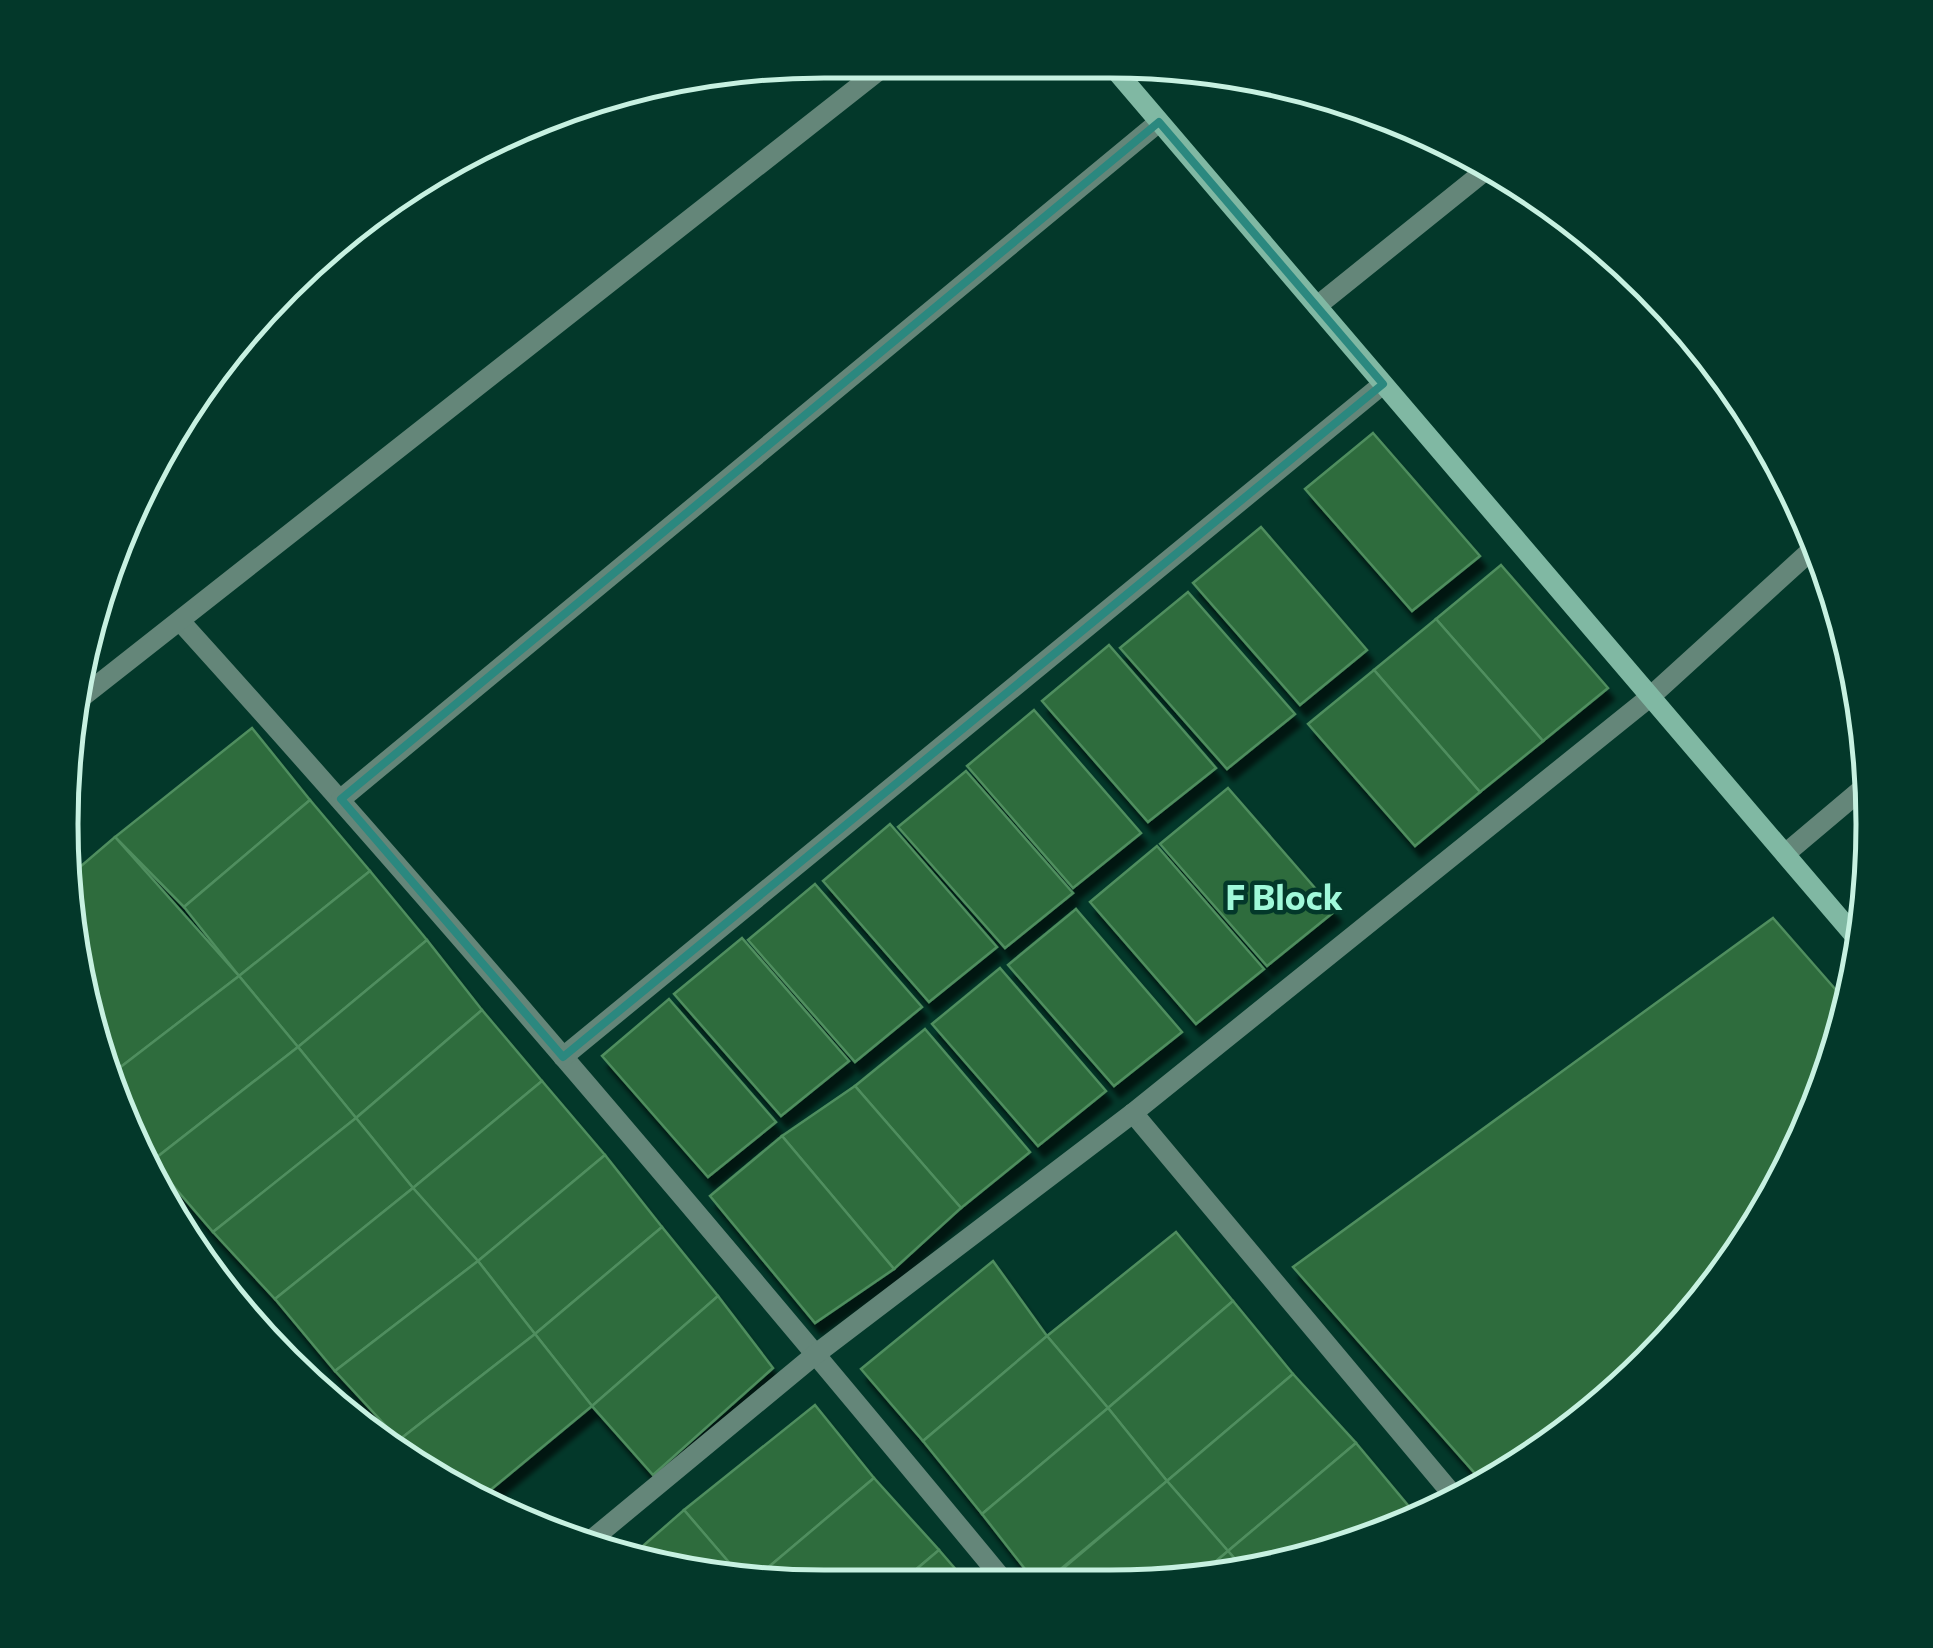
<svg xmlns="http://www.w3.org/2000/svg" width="1933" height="1648" font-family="Commissioner,sans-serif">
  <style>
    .building { fill: #2e6c3e; stroke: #508e5e; stroke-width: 2.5; filter: url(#shadow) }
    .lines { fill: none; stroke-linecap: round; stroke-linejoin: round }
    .street { stroke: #648679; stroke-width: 20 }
    .secondary { stroke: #80b8a3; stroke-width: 20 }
    .marked { fill: none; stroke: #2b887f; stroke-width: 8; stroke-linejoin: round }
    .labels { text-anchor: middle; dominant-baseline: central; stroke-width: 9; stroke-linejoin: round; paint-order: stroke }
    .quarter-label { font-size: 35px; font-weight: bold; fill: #a0f9da; stroke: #03382a }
    .rim { fill: none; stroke: #c7f1e1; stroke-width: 5 }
  </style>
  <defs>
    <filter id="shadow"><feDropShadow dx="6" dy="11" stdDeviation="2.5" flood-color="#0009"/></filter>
  </defs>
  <rect width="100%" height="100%" fill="#03382a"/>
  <g class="building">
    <polygon points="1373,433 1480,556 1412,611 1305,489"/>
    <polygon points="1261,527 1367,650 1300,705 1193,583"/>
    <polygon points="1501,565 1608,688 1543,741 1436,619"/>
    <polygon points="1188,592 1295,714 1227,769 1120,648"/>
    <polygon points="1436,619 1543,741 1480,792 1374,670"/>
    <polygon points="1109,645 1216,768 1148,822 1042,701"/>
    <polygon points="1374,670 1480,792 1415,846 1308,724"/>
    <polygon points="1034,710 1141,833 1073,888 967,766"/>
    <polygon points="252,728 310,800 184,907 115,837"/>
    <polygon points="966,771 1073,893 1005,948 898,827"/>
    <polygon points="1228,788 1335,911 1267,966 1160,844"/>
    <polygon points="310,800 370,871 239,976 184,907"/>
    <polygon points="890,824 997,947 929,1002 823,881"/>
    <polygon points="115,837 239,976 105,1079 66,923 67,878"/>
    <polygon points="1157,846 1264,969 1196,1024 1090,902"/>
    <polygon points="370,871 427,940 298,1047 239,976"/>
    <polygon points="815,884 922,1007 855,1062 748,940"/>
    <polygon points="1076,909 1182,1032 1114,1086 1008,965"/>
    <polygon points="1773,918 1850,1006 1847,1021 1794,1161 1715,1289 1613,1398 1487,1487 1293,1267"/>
    <polygon points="742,938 849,1061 781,1116 674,994"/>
    <polygon points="427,940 482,1010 356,1118 298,1047"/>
    <polygon points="1000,968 1106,1091 1038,1146 932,1024"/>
    <polygon points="239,976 298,1047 152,1161 137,1144 105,1079"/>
    <polygon points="669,999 776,1122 708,1177 602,1056"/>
    <polygon points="482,1010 542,1081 413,1188 356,1118"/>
    <polygon points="925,1029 1030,1152 961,1208 855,1086"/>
    <polygon points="298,1047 356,1118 213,1232 152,1161"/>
    <polygon points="542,1081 605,1155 478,1261 413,1188"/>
    <polygon points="855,1086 961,1208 894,1269 782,1136"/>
    <polygon points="356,1118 413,1188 275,1299 213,1232"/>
    <polygon points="782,1136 894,1269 815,1323 710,1196"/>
    <polygon points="605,1155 662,1227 535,1334 478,1261"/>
    <polygon points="413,1188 478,1261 335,1371 275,1299"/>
    <polygon points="662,1227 718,1296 592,1406 535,1334"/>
    <polygon points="1176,1232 1233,1301 1108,1408 1047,1336"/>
    <polygon points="478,1261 535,1334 399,1440 335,1371"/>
    <polygon points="993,1261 1047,1336 923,1441 861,1369"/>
    <polygon points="718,1296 773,1368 653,1475 592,1406"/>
    <polygon points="1233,1301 1293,1374 1167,1481 1108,1408"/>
    <polygon points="535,1334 592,1406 477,1501 426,1473 399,1440"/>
    <polygon points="1047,1336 1108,1408 982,1514 923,1441"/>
    <polygon points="1293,1374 1356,1443 1228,1551 1167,1481"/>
    <polygon points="815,1405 874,1478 752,1581 744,1580 684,1510"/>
    <polygon points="1108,1408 1167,1481 1039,1587 982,1514"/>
    <polygon points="1356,1443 1416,1515 1405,1525 1355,1547 1244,1569 1228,1551"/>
    <polygon points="874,1478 939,1550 894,1588 823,1588 752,1581"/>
    <polygon points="1167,1481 1228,1551 1195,1579 1160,1586 1041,1587"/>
    <polygon points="684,1510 744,1580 674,1573 628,1559"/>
    <polygon points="939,1550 971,1587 894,1588"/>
    <polygon points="1228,1551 1244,1569 1195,1579"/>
  </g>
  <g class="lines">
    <g class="street">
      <polyline points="1317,306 1491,166"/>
      <path d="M180,621C465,936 739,1260 1009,1587"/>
      <polyline points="72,705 891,61"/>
      <polyline points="341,799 1159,122"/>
      <polyline points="1785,854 1868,784"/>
      <polyline points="563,1057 1383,384"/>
      <polyline points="1133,1113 1458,1501"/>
      <polyline points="584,1546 816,1354 1133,1113 1650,697 1817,545"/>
    </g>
    <polyline class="secondary" points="1111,65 1860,942"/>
  </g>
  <path class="marked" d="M1159,122L1383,384L563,1057L341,799Z"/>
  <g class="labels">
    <g class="quarter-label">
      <text x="1284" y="895">F Block</text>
    </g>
  </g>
  <path d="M0 0H1933V1648H0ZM824 78H1110A746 746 0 0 1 1856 824V824A746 746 0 0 1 1110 1570H824A746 746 0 0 1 78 824V824A746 746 0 0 1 824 78Z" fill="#03382a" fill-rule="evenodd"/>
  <path class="rim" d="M824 78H1110A746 746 0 0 1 1856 824V824A746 746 0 0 1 1110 1570H824A746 746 0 0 1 78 824V824A746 746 0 0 1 824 78Z"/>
</svg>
